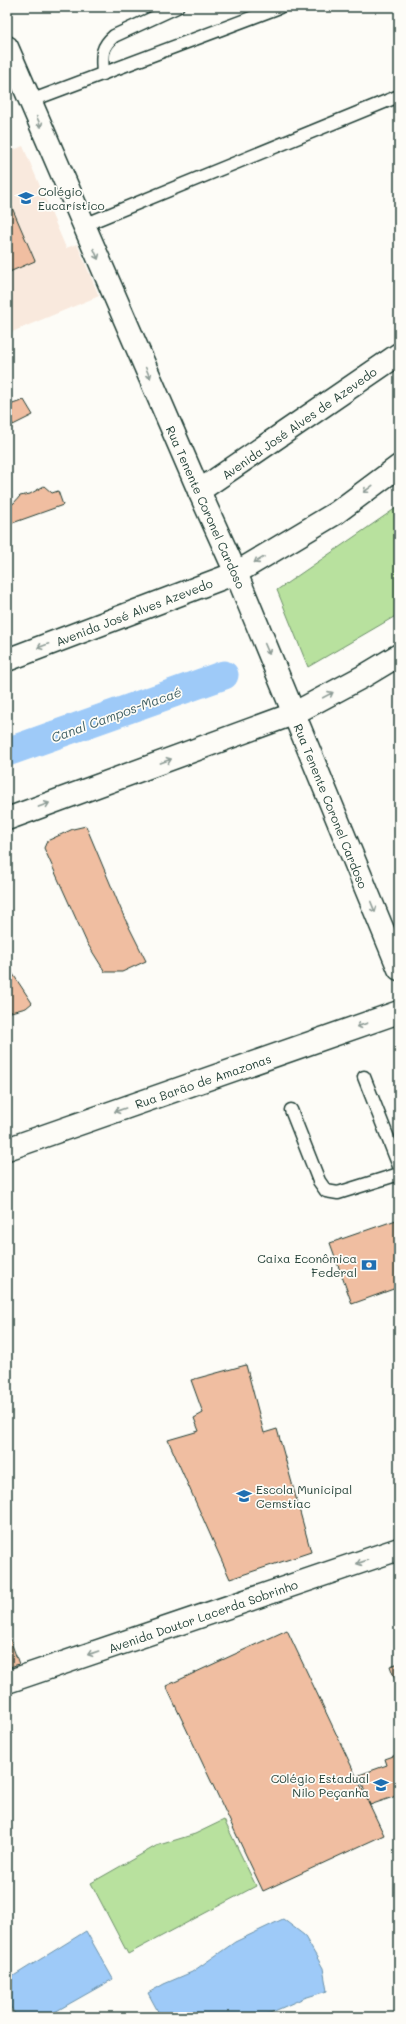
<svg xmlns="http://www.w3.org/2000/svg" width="406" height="2024" font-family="Mali,sans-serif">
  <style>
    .built { fill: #f9e9dd }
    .green { fill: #b8e19e; stroke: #6c8f69 }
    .water { fill: #9ecaf8; stroke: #6b92aa }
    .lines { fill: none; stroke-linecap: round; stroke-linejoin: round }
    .canal { stroke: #9ecaf8; stroke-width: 29 }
    .building { fill: #f0bea1; stroke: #1f3d34 }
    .service-casing { stroke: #1f3d34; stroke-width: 15 }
    .minor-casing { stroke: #1f3d34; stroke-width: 25 }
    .secondary-casing { stroke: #1f3d34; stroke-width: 25 }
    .service { stroke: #fdfcf7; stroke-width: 12 }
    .minor { stroke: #fdfcf7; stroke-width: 22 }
    .secondary { stroke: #fdfcf7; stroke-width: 22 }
    .oneway { stroke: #8e9c96 }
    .labels { text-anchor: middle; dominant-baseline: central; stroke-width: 3.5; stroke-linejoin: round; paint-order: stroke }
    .poi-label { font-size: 12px; fill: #1f3d34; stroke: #fdfcf7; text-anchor: start }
    .street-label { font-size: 12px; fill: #1f3d34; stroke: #fdfcf7 }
    .water-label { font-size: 13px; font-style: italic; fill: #3f6065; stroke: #fdfcf7 }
  </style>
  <rect width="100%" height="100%" fill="#fdfcf7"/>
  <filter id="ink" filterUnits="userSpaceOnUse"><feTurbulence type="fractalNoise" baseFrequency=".025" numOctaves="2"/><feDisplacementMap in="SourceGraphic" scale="8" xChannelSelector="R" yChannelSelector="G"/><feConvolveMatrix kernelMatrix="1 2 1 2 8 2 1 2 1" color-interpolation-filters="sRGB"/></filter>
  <g filter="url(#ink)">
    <polygon class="built" points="23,146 66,248 77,244 99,296 7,334 7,153"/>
    <g class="green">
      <polygon points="399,506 399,614 308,667 277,590"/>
      <polygon points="224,1820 256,1886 128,1954 91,1883 156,1846 195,1834"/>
    </g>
    <g class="water">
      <polygon points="283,1919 304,1935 323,1968 327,1991 304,1998 261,2017 161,2017 148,1993 164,1984 192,1972 235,1942"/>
      <polygon points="86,1931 113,1979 46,2017 17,2017 7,2001 7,1980"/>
    </g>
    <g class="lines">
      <polyline class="canal" points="7,752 224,675"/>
    </g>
    <g class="building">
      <polygon points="7,196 35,261 7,273"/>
      <polygon points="24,400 33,415 13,425 7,412 7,406"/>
      <polygon points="44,486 52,493 58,491 63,505 7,525 7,506 14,503 20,496 30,494"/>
      <polygon points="86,826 125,919 146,961 122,972 105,972 87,943 44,848 47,841 73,829"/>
      <polygon points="7,965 32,1003 26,1008 7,1013"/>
      <polygon points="399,1219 399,1287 352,1304 330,1243"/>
      <polygon points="246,1365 264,1433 277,1429 311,1552 230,1579 168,1440 199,1431 194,1418 203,1413 191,1380"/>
      <polygon points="287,1630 384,1835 263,1891 166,1686"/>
      <polygon points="7,1631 19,1664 7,1668"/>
      <polygon points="399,1663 399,1691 390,1666"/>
      <polygon points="399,1754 399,1795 370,1805 359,1775 387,1765 385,1759"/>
    </g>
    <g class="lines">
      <g class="service-casing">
        <g id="service">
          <path d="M103,74C102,56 100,48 114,36L177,7"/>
          <polyline points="30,101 280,7"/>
          <polyline points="84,225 399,96"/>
          <polyline points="364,1077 399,1166"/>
          <polyline points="291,1110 319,1181 326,1191 338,1193 399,1174"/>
        </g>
      </g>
      <g class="minor-casing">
        <g id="minor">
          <polyline points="199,491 399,354"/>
          <polyline points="7,1149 399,1012"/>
          <polyline points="7,1682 399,1549"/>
        </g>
      </g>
      <g class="secondary-casing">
        <g id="secondary">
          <polyline points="7,47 199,491 236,573 399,969"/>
          <polyline points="7,660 236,573 336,513 399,466"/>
          <polyline points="7,819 293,714 364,676 399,655"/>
        </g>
      </g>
      <use href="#service" class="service"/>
      <use href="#minor" class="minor"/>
      <use href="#secondary" class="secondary"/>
    </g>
    <defs><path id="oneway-shaft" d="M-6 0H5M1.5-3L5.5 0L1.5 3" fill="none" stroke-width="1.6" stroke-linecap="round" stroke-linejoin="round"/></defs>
    <g class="oneway">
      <use href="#oneway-shaft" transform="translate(39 122) rotate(67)"/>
      <use href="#oneway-shaft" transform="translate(96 254) rotate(67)"/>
      <use href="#oneway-shaft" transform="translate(148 373) rotate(67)"/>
      <use href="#oneway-shaft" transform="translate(368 489) rotate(143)"/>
      <use href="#oneway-shaft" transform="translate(259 560) rotate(149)"/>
      <use href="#oneway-shaft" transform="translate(43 646) rotate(159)"/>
      <use href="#oneway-shaft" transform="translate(267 649) rotate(67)"/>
      <use href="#oneway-shaft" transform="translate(328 695) rotate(-28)"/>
      <use href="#oneway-shaft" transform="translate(166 761) rotate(-20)"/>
      <use href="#oneway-shaft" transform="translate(44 805) rotate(-20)"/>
      <use href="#oneway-shaft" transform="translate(373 907) rotate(68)"/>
      <use href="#oneway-shaft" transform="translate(362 1025) rotate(161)"/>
      <use href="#oneway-shaft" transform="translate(120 1110) rotate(161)"/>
      <use href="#oneway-shaft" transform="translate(362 1562) rotate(161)"/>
      <use href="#oneway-shaft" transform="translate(93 1653) rotate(161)"/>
    </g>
  </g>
  <defs>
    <g id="school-bare" transform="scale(1.2)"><path d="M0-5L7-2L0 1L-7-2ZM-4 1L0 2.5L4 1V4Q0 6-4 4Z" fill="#1f6fb2" stroke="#fdfcf7" stroke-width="2.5" paint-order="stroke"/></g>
    <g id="bank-bare" transform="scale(1.2)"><path d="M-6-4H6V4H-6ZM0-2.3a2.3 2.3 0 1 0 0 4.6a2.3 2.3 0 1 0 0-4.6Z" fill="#1f6fb2" stroke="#fdfcf7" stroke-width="2.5" paint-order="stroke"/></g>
  </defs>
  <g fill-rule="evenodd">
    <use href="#school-bare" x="26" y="198"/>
    <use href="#bank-bare" x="369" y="1265"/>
    <use href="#school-bare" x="244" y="1496"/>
    <use href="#school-bare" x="381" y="1785"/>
  </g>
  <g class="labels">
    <g class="poi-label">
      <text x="38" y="191">Colégio<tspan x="38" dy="14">Eucarístico</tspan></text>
      <text x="357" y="1258" text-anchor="end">Caixa Econômica<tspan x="357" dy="14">Federal</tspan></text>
      <text x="256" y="1489">Escola Municipal<tspan x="256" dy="14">Cemstiac</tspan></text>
      <text x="369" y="1778" text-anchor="end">C0légio Estadual<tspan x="369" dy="14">Nilo Peçanha</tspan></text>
    </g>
    <g class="street-label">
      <text transform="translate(299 423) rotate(-35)">Avenida José Alves de Azevedo</text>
      <text transform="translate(206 507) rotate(66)">Rua Tenente Coronel Cardoso</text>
      <text transform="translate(134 612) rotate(-21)">Avenida José Alves Azevedo</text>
      <text transform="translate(331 806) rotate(68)">Rua Tenente Coronel Cardoso</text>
      <text transform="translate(203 1081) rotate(-19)">Rua Barão de Amazonas</text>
      <text transform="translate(203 1616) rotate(-19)">Avenida Doutor Lacerda Sobrinho</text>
    </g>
    <g class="water-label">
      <text transform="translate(116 714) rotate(-20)">Canal Campos-Macaé</text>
    </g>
  </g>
  <rect width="406" height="2024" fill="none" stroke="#fdfcf7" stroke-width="24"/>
  <rect x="12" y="12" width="382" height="2000" fill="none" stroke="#1f3d34" stroke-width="1.5" filter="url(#ink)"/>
</svg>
